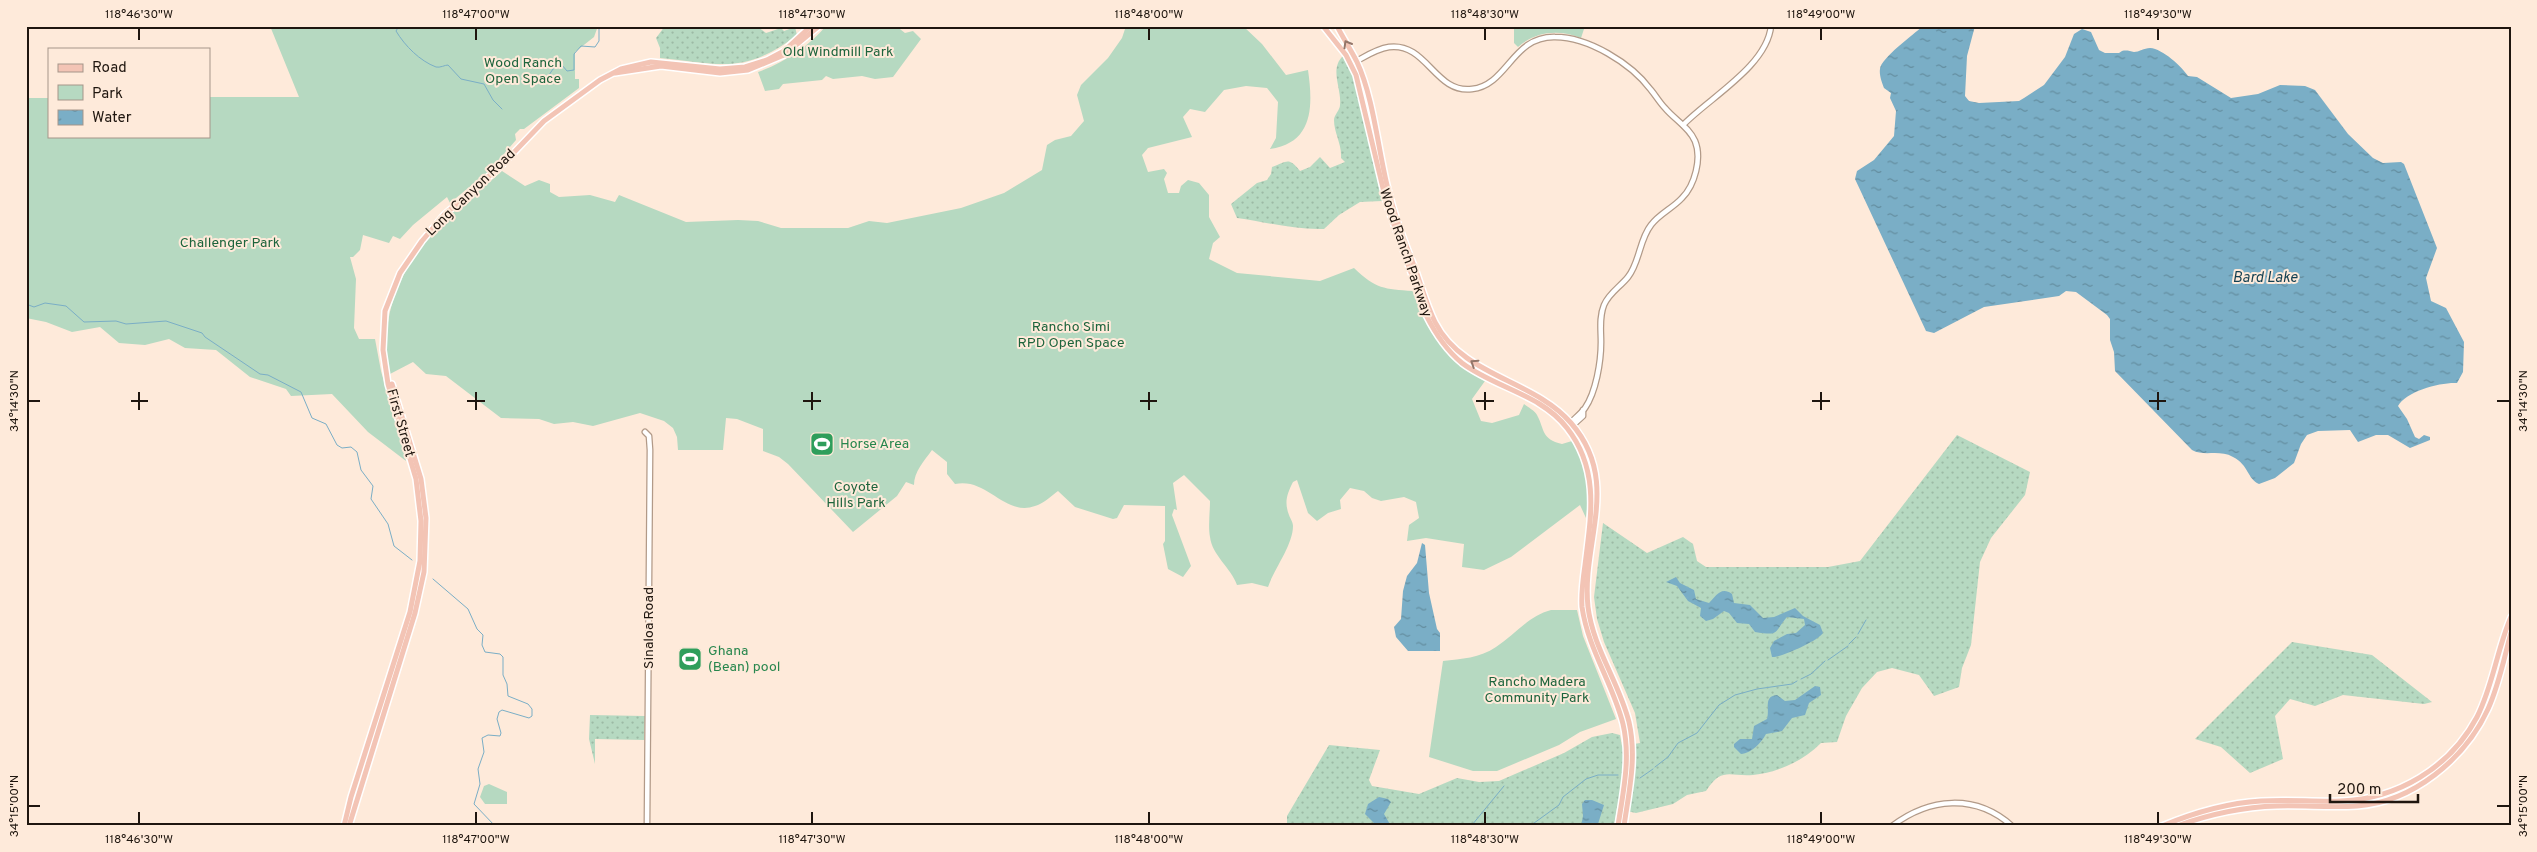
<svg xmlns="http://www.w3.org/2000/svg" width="2537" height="852" font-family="Overpass,sans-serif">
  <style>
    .grass { fill: url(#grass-dots) }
    .green { fill: #b6d9c1 }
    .water { fill: url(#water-ripples) }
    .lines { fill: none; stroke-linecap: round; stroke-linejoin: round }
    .stream { stroke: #7aaec6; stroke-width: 1 }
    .minor-casing { stroke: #b29a88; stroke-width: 7 }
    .major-casing { stroke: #fff; stroke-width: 8 }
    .minor { stroke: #fff; stroke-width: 4.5 }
    .major { stroke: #f3c4b5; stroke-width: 5 }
    .oneway { stroke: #94766a }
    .ticks { fill: none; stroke: #1f160f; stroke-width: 2 }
    .labels { text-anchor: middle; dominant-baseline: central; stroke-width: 4; stroke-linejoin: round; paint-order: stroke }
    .park-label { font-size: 14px; fill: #1d643c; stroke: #feeada }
    .street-label { font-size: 14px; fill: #1f160f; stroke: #feeada }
    .leisure-label { font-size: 14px; fill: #27864d; stroke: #feeada; text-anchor: start }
    .water-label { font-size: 15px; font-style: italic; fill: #123f51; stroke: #feeada }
    .neatline { fill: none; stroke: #1f160f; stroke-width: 2 }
    .ticks-label { font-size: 12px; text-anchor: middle; fill: #1f160f }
  </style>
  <defs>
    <pattern id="grass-dots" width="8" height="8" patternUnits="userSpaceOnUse" patternTransform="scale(1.25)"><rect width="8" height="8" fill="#b6d9c1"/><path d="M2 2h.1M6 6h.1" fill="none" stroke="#9cbaa5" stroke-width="1.8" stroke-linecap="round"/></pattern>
    <pattern id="water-ripples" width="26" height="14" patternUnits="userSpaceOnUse" patternTransform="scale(1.25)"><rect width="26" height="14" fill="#7aaec6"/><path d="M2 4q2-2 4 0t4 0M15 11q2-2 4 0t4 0" fill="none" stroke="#638d9f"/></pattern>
  </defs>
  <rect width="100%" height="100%" fill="#feeada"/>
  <g class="grass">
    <path d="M665,26L758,27L766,33L781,28L784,31L795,27L797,35C745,75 720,64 660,58V48L656,38Z"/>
    <path d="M1343,56L1354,76L1382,201L1360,202L1339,215L1324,229C1294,230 1266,222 1237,218L1231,204L1257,183L1267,180L1271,174L1272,167C1287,162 1288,156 1300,171L1310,167L1320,157L1330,168L1345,162L1341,158C1342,144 1334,133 1334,120C1334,115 1340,110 1340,105C1342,89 1329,69 1343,56Z"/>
    <path d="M1957,435L2030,472L2025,495L1991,538L1980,562L1971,645L1962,668L1959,687L1934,696L1919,675L1892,668L1877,672L1862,688L1846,716L1837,742L1821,743C1803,761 1779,772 1753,775C1730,777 1722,766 1706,791L1687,795L1673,804L1636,813L1617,809L1614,826H1287V816L1329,745L1380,750L1369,780L1372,786L1419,794L1457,778L1479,782L1499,781L1564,753L1592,737L1612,733L1620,735L1622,746L1640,743L1635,713L1604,642L1597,619L1594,597L1603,523L1647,553L1683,537L1693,544L1697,561L1706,567H1828L1860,561Z"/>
    <polygon points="2292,642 2372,655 2432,702 2424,704 2343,695 2315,706 2290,699 2275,716 2283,759 2250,773 2221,747 2195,739"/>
    <polygon points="590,715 645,716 644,740 595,739 595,764 589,739"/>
  </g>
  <g class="green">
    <polygon points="270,26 598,26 594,37 575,52 575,79 579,79 579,88 524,129 520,129 515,134 516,140 490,170 450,203 447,197 413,225 400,239 393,236 389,243 363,235 360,250 353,257 350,257 356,279 354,328 359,339 375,339 381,371 406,461 368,432 332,394 291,396 286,389 250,377 216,350 185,348 169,339 145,345 119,343 100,327 72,332 46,322 26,318 26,98 49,98 49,136 209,136 209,97 299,97"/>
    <path d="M826,26H896L905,33L913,31L921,39L893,77L875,79L862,76L833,79L826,76L822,80L783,84L779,89L765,91L758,72C784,63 809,46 826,26Z"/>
    <path d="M1126,26H1243L1262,44L1286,75L1308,70C1313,105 1314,143 1270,149L1276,138L1278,102L1267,88L1246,86L1224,90L1205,112L1190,109L1183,117L1192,137L1148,148L1142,155L1148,172L1164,169L1167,173L1164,179L1168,193H1179L1181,186L1188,180L1199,183L1209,195V217L1220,237L1213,243L1209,259L1237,273L1320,281L1354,268C1376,289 1384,289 1413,291C1427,332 1446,360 1485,381L1472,399L1481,421L1492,423L1519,415L1524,404C1528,407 1535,411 1537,415C1545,430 1541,439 1562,444L1572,441C1586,465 1590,491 1586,518L1580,505L1511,557L1484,570L1462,567L1464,544L1426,538L1407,541L1409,525L1419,518L1416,502L1404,497L1381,501L1372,498L1364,491L1350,488L1340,500L1341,509L1328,513L1317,521L1308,513L1297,480L1293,482C1287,494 1284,502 1289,515C1290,518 1293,522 1293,526C1293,545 1274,569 1268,587L1252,583L1237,585C1231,568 1212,555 1210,537C1208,526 1210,512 1210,501L1184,475L1173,483L1177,510L1174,509L1172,515L1191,566L1183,577L1168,569L1163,544L1165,541V506L1124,505L1117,518L1113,519L1075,507L1058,491C1051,496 1043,504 1035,506C1005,517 987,477 955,484L947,474V462L932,450C924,461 914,472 914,485L906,482L897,496L853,532L788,464L779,457L763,451V429L737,419L726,418L723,450H678L677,437L673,428L664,421L640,413L593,426L573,422L554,424L539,419L501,418L446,376L426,374L413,362L390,374C376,311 406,256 452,213C468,198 486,186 502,171L525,186L539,180L550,184V192L559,197L590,195L615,202L619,195L686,222L738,220L758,221L781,228H848L869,221L887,223L961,208L1004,193L1042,170L1047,145L1055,140L1071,136L1084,121L1077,95L1081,85L1108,58L1122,38Z"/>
    <path d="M1514,26H1585L1581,38C1559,29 1536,31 1518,47L1514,43Z"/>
    <path d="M1551,610H1577L1583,636L1616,719L1580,732L1559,745L1497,771H1473L1429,757L1443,661C1461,659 1480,658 1496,647C1515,635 1528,616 1551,610Z"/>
    <polygon points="489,784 507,792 507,804 485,804 480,797 484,786"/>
  </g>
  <g class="water">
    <path d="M1923,26H1975L1967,56L1965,96L1969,101L1979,103L2019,101L2024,98L2044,85L2065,57L2074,34L2082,29L2091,32L2099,50L2105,53H2119L2122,51C2126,50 2130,51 2134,52C2139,52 2144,48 2150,48C2163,49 2181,66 2188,76L2197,77L2231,98L2258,94L2280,85L2305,86L2315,90L2348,134L2373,158L2383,163L2401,162L2404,164L2437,248L2426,278L2431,301L2446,308L2464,342L2463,372L2457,383C2441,382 2406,391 2398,406L2407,419L2415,437L2419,439L2424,435L2430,437V440L2410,448L2388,435H2376L2358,442L2350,430L2318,431L2307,435L2301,444L2294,463L2275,478L2259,484C2247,479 2249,465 2233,457C2219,449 2204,457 2192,450L2115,371L2114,352L2110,340V319L2107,315L2076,292L2066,291L2059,296L1984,307L1934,333L1926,331L1855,179L1857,171L1874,160L1894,136L1896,111L1890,98L1891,93L1884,88C1882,83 1879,75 1880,69C1881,58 1913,35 1923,26Z"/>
    <polygon points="1422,543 1425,545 1429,593 1437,629 1440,633 1440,651 1408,651 1396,637 1394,627 1401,619 1403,591 1407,576 1417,563"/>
    <path d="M1676,577L1680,583L1694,590L1696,599L1709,603C1716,596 1721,586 1732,594L1734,603L1750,605L1763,618L1774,617L1795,608L1803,616L1820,625L1823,633C1818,641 1780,658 1772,657L1770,648L1774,641L1787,634L1796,633L1805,625L1804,619L1787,617C1773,633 1781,636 1755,632L1749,624L1737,623L1729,613L1724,611L1713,619L1706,621L1700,616L1701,608L1688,601L1677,586L1666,582Z"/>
    <path d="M1815,686L1820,687L1821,695L1809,703L1805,715L1792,718L1782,731L1766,734C1761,743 1752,753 1741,754L1734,747V744L1740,739H1752L1754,726L1767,719C1770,709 1763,696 1777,695L1785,701L1795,700Z"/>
    <polygon points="1379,797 1388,799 1391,802 1384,814 1391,826 1377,826 1365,814 1368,804"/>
    <polygon points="1592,800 1604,805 1598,824 1581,826 1583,816 1582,804 1585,800"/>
  </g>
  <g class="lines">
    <g class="stream">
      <path d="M399,26L396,31C405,46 420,61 436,67C440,68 445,65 448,65L461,79L484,84L493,100L502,109"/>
      <polyline points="543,84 553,69 562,65 567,71 574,70 574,54 581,46 595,47 599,41 599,26"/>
      <polyline points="26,304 34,307 45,303 66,306 84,322 116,321 126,324 166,321 202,333 205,337 260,374 268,375 301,392 312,418 326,424 337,445 342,448 351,447 357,452 361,470 373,486 371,499 388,524 394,546 412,560"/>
      <polyline points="433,579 468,609 477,629 483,635 482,645 485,652 500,654 503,657 503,675 507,684 508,696 528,704 532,709 532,716 529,718 502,710 499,712 497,719 501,733 500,736 488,735 482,738 484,752 478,769 480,784 474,804 495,826"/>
      <polyline points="1858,634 1866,620"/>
      <polyline points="1849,644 1856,637"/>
      <polyline points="1828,660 1848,646"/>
      <polyline points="1801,679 1811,674 1825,661"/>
      <polyline points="1655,767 1668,757 1678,743 1697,733 1719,705 1735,695 1757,689 1792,684 1797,681"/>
      <polyline points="1640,778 1653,769"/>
      <polyline points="1472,825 1504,786"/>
      <polyline points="1448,826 1463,824 1474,826"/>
      <polyline points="1530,826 1559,805 1563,797 1586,779 1598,775 1618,775"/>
    </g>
    <g class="minor-casing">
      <g id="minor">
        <path d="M1351,64C1363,58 1375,49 1389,47C1427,42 1435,94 1472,89C1508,85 1512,36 1555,37C1588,37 1631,63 1651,90C1656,96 1660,103 1665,108C1675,120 1689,127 1695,141C1702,158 1695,185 1682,198C1673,208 1659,214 1651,225C1639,240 1640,262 1628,277C1620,287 1609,293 1604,305C1599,317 1601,330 1601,342C1601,362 1596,392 1585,408C1580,415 1572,420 1567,427"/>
        <path d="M1683,125C1709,98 1767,66 1771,26"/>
        <polyline points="1572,426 1583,416 1583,410"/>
        <polyline points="645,432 649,436 650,450 647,826"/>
        <path d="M1892,826C1929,798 1975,793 2012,826"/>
      </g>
    </g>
    <g class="major-casing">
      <g id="major">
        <path d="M1323,26L1346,55L1356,75L1387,205L1426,315C1435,333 1446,350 1462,363C1495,388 1541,394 1567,428C1600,470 1591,516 1585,565C1583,579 1581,593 1582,607C1588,649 1613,684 1623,724C1631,759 1623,792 1618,826"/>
        <path d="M1337,26C1343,38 1351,50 1357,62C1373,96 1378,148 1387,185C1394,215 1405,243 1416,271C1422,288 1427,306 1435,322C1463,377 1533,379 1571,423C1622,482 1581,542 1588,607C1593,648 1619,682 1629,722C1637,757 1629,791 1624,826"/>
        <polyline points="615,73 661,66 720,73 748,70 784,55 819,26"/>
        <polyline points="344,826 351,797 410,612 420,561 421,521 416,479 388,384 383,350 385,311 400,273 422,241 444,215 502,165 544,121 600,80 621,69 651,62 720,69 745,67 767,60 784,51 811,26"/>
        <polyline points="349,826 415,613 424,572 426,518 421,479 392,384"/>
        <path d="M2162,826C2193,813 2227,803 2261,801C2287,799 2314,802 2341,801C2397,799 2450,768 2477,717C2493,686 2497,649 2511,617"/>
        <path d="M2177,826C2210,814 2242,807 2277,806C2304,805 2330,808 2357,806C2413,802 2465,759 2488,709C2499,685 2504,658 2511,633"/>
      </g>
    </g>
    <use href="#minor" class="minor"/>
    <use href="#major" class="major"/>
  </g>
  <defs><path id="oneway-chevron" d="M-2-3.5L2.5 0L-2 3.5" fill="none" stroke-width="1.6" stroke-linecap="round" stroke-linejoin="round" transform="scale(1.25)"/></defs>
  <g class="oneway">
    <use href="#oneway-chevron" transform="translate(1347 44) rotate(-120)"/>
    <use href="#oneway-chevron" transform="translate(1474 363) rotate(-147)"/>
  </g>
  <path class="ticks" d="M139,28V40M476,28V40M812,28V40M1149,28V40M1485,28V40M1821,28V40M2158,28V40M139,392V410M476,392V410M812,392V410M1149,392V410M1485,392V410M1821,392V410M2158,392V410M28,401H40M131,401H148M467,401H485M803,401H821M1140,401H1157M1476,401H1494M1812,401H1830M2149,401H2166M2497,401H2510M28,806H40M2497,806H2510M139,812V824M476,812V824M812,812V824M1149,812V824M1485,812V824M1821,812V824M2158,812V824"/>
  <defs>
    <g id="stadium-square" transform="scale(1.25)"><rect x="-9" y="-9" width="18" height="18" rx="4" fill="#2e9e5b" stroke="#feeada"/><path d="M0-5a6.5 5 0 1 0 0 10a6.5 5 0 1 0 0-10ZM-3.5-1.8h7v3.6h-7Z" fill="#fff"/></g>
  </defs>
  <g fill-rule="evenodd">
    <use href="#stadium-square" x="822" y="444"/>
    <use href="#stadium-square" x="690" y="659"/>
  </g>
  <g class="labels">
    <g class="park-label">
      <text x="838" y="52">Old Windmill Park</text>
      <text x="523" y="63">Wood Ranch<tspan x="523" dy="16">Open Space</tspan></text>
      <text x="230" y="243">Challenger Park</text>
      <text x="1071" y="327">Rancho Simi<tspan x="1071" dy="16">RPD Open Space</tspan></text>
      <text x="856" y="487">Coyote<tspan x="856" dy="16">Hills Park</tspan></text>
      <text x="1537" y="682">Rancho Madera<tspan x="1537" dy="16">Community Park</tspan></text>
    </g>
    <g class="street-label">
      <text transform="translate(471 193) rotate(-44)">Long Canyon Road</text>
      <text transform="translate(1405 253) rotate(71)">Wood Ranch Parkway</text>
      <text transform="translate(400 423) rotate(74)">First Street</text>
      <text transform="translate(649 628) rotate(-90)">Sinaloa Road</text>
    </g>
    <g class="leisure-label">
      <text x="840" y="444">Horse Area</text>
      <text x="708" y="651">Ghana<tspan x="708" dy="16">(Bean) pool</tspan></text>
    </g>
    <g class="water-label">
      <text x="2265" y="278">Bard Lake</text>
    </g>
  </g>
  <rect width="2537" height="852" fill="none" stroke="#feeada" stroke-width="55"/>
  <rect x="48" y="48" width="162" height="90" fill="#feeada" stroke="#a59589"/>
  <rect x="58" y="64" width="25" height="8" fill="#f3c4b5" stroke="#a59589"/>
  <text x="92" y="72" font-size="15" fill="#1f160f">Road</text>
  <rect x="58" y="85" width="25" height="15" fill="#b6d9c1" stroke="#a59589"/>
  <text x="92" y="98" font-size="15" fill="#1f160f">Park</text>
  <rect x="58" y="110" width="25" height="15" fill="url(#water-ripples)" stroke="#a59589"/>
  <text x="92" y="122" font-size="15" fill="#1f160f">Water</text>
  <path d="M2330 794v8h88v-8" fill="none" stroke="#1f160f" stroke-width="2.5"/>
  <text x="2337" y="794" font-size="15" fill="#1f160f" stroke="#feeada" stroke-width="4" paint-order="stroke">200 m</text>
  <rect x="28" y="28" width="2482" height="796" class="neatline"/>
  <g class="ticks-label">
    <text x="139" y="18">118°46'30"W</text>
    <text x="476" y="18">118°47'00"W</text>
    <text x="812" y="18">118°47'30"W</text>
    <text x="1149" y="18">118°48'00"W</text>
    <text x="1485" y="18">118°48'30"W</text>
    <text x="1821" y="18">118°49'00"W</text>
    <text x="2158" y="18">118°49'30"W</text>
    <text transform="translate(2523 401) rotate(-90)" y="4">34°14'30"N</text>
    <text transform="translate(14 401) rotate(-90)" y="4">34°14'30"N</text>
    <text transform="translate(2523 806) rotate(-90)" y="4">34°15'00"N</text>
    <text transform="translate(14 806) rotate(-90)" y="4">34°15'00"N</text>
    <text x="139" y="843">118°46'30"W</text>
    <text x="476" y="843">118°47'00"W</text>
    <text x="812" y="843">118°47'30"W</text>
    <text x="1149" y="843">118°48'00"W</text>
    <text x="1485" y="843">118°48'30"W</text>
    <text x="1821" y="843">118°49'00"W</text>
    <text x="2158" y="843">118°49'30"W</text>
  </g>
</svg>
